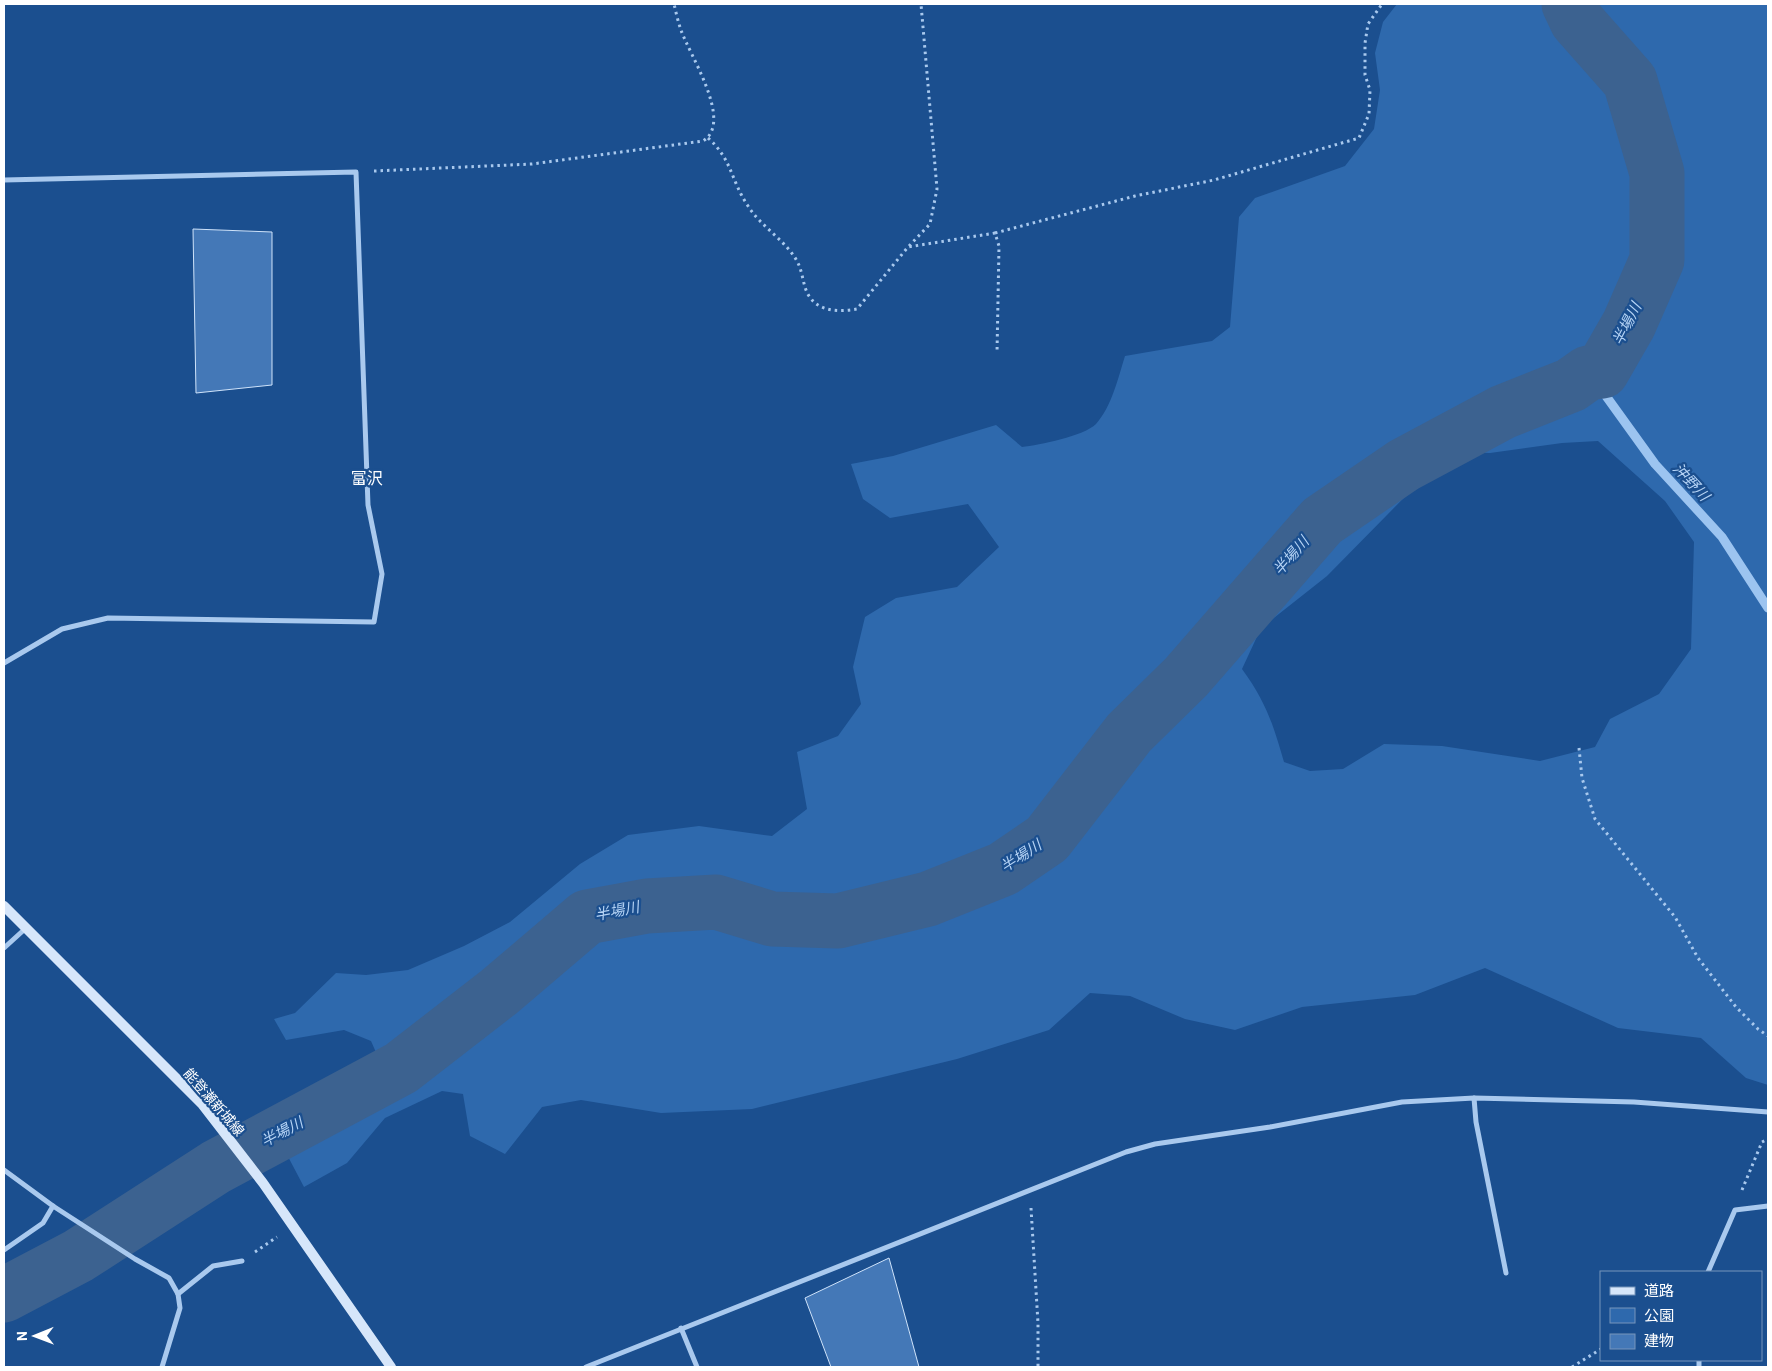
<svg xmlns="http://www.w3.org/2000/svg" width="1772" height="1371" font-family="Roboto,'Noto Sans JP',sans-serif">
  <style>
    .green { fill: #2e69ad; fill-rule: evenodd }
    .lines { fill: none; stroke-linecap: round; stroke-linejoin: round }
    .stream { stroke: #9cc4f0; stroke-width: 9 }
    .river { stroke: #3c6290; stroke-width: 55 }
    .building { fill: #4478b7; stroke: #cfe3fa }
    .path { stroke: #a9c9ee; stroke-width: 3; stroke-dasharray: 2.5 4; stroke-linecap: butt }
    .minor { stroke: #a9c9ee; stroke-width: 5 }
    .secondary { stroke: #d6e6fa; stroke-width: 10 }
    .labels { text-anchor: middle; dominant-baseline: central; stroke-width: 4.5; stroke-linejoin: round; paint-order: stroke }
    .street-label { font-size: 14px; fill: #fff; stroke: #1b4f8f }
    .water-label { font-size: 15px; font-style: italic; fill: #b5d3f5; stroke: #1b4f8f }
    .quarter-label { font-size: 16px; fill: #fff; stroke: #1b4f8f }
  </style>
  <rect width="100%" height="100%" fill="#1b4f8f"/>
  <path class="green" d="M1397,4H1768V1085L1746,1078L1701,1038L1618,1028L1485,968L1415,995L1302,1007L1235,1030L1185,1019L1130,996L1090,993L1049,1030L957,1059L752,1109L661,1113L581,1100L542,1107L505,1154L470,1136L463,1094L442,1091L385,1118L347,1163L304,1187L284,1149L339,1116L378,1087L382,1066L371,1041L344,1030L286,1040L274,1019L295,1013L336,973L366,975L408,970L464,946L510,922L580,864L628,835L699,826L772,836L807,809L797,752L838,736L861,704L853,667L865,617L896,598L957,587L999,547L968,504L890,518L863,499L851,464L893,456L996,425L1022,447C1039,445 1084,436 1096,424C1112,406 1118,378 1125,356L1212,341L1230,327L1239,217L1255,198L1345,166L1374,129L1380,90L1375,53L1383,22ZM1598,441L1665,501L1694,542L1691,649L1659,694L1610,719L1595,747L1540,761L1442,746L1384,744L1343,769L1310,771L1284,762C1273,724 1266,702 1242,669L1261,628L1327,576L1449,452L1490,453L1562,443Z"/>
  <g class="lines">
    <polyline class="stream" points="1602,371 1606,396 1655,464 1722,537 1768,608"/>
    <polyline class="river" points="4,1295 78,1256 216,1167 401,1068 499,992 587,917 647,906 716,902 772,919 838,921 928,899 1003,869 1047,839 1129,733 1186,677 1322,521 1404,465 1503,412 1571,385 1588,373 1602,371 1629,324 1657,260 1657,173 1630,81 1577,21 1569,4"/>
  </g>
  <g class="building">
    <polygon points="193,229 272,232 272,385 196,393"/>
    <polygon points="889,1258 919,1367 831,1367 805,1298"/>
  </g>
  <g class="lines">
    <g class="path">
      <path d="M708,138C732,159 731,181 748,206C761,227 787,241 798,263C803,273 803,287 809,296C819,312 840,312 857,309L908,247L995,233L999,246L997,353"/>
      <path d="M374,171L532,164L703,141C734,122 689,54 681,30C678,22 676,12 674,4"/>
      <polyline points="995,233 1135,196 1214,180 1359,138 1369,114 1370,90 1365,75 1365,43 1368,24 1382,4"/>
      <polyline points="909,246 930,224 937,189 921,4"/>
      <polyline points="1579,748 1582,778 1595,819 1675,917 1698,958 1736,1007 1758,1029 1768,1036"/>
      <polyline points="1742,1190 1762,1142 1768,1139"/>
      <polyline points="1031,1208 1038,1323 1038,1367"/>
      <polyline points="255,1252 277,1237"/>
      <polyline points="1572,1367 1601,1349"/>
    </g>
    <g class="minor">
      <polyline points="4,180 356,172 368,505 382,574 374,622 108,618 62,629 4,663"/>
      <polyline points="4,948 26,928"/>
      <polyline points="1474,1098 1476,1122 1506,1273"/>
      <polyline points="4,1170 53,1206 135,1259 169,1278 178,1294 180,1308 162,1367"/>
      <polyline points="4,1250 43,1223 53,1206"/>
      <polyline points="1708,1272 1735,1210 1768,1206"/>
      <polyline points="178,1294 213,1266 242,1261"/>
      <polyline points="681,1328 697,1367"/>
      <polyline points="1699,1360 1699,1367"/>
      <polyline points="586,1367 1126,1152 1155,1144 1270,1127 1402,1102 1474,1098 1634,1102 1768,1112"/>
    </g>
    <polyline class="secondary" points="4,906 202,1104 263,1183 391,1367"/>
  </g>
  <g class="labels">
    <g class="street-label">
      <text transform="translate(214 1102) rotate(49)">能登瀬新城線</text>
    </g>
    <g class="water-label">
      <text transform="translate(1627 324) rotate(-63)">半場川</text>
      <text transform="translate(1691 482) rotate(47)">沖野川</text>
      <text transform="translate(1291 556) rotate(-49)">半場川</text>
      <text transform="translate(1021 856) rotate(-33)">半場川</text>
      <text transform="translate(617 911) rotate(-11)">半場川</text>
      <text transform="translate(282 1132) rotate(-28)">半場川</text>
    </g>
    <g class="quarter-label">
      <text x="367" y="478">富沢</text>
    </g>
  </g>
  <rect width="1772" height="1371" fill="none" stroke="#ffffff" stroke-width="10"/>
  <rect x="1600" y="1271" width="162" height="90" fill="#1b4f8f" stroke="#7695bc"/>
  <rect x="1610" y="1287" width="25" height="8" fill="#d6e6fa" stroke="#7695bc"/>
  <text x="1644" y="1296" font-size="15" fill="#ffffff">道路</text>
  <rect x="1610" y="1308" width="25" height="15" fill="#2e69ad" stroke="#7695bc"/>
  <text x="1644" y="1321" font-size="15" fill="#ffffff">公園</text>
  <rect x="1610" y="1334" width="25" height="15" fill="#4478b7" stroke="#7695bc"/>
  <text x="1644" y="1346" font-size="15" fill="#ffffff">建物</text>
  <g transform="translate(35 1336) rotate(269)" stroke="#1b4f8f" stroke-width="4" paint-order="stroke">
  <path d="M0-4L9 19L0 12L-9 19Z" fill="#ffffff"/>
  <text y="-8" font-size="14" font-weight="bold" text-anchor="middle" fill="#ffffff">N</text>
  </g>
</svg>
